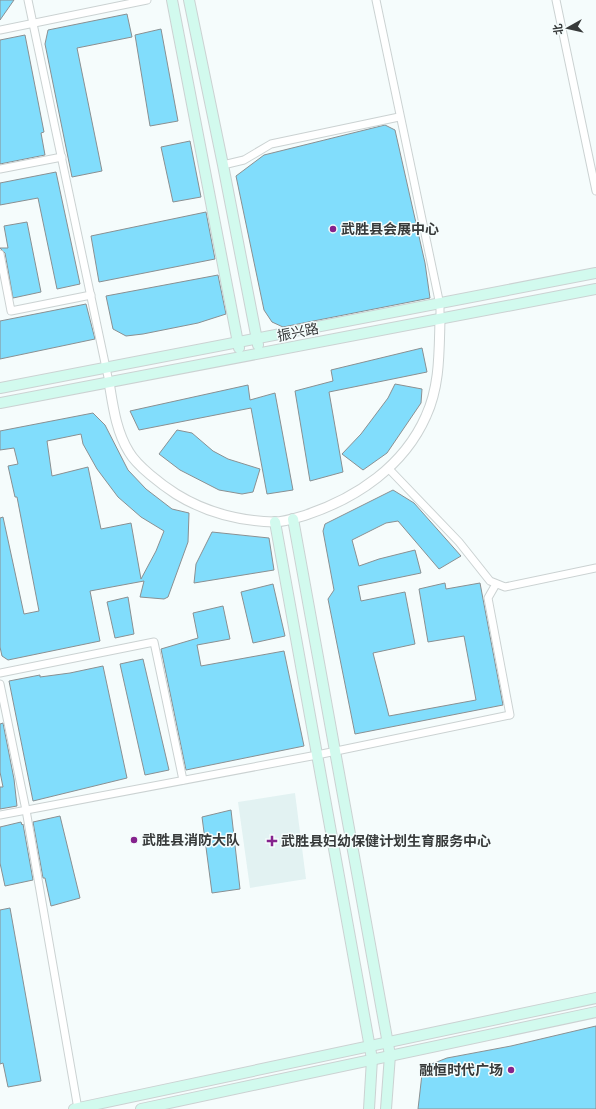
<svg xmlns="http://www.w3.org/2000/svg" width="596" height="1109" font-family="Montserrat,'Noto Sans SC',sans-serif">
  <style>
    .built { fill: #e2f2f2 }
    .building { fill: #81ddfc; stroke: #8a9092; fill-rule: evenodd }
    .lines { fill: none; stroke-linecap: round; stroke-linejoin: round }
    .minor-casing { stroke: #cbd2d2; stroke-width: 9 }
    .tertiary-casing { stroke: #cbd2d2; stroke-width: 11 }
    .secondary-casing { stroke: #cbd2d2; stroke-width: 12 }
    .minor { stroke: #fff; stroke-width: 7 }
    .tertiary { stroke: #fff; stroke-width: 9 }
    .secondary { stroke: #d2faee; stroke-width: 10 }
    .poi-dot { fill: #85238d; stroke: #f5fcfc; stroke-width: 1.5 }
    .labels { text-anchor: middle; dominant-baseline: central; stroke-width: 3; stroke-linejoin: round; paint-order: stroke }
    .poi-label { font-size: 14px; font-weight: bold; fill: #373a3a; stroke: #f5fcfc; text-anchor: start }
    .street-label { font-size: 14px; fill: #373a3a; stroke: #f5fcfc }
  </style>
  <rect width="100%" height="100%" fill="#f5fcfc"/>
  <polygon class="built" points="295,793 306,879 250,888 238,802"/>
  <g class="building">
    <polygon points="0,0 14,0 0,20"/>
    <polygon points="127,14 132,37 77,48 102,171 72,177 45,44 48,30"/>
    <polygon points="161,29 178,121 150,126 135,35"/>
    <polygon points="25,35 44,132 41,133 45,155 0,164 0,40"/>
    <polygon points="385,125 395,130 425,263 430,298 283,327 272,322 264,310 236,176 264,155"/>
    <polygon points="190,141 201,197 173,202 161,147"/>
    <polygon points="56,172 80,284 57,289 38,198 0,205 0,183"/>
    <polygon points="206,212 215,259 99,282 91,236"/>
    <polygon points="27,222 41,292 13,298 5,253 0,248 8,248 4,226"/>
    <polygon points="218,275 226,314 198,323 143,334 126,336 113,329 106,296"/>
    <polygon points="86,304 95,339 0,359 0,321"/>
    <polygon points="422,348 427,372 329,392 343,472 310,481 295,391 333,381 331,370"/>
    <polygon points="395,384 422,389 421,403 387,453 363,470 342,454 361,434 388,398"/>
    <polygon points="248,385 250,400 275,393 293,490 267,494 251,408 139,430 130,411"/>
    <path d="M93,413L105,425L128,470L146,489L172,509L189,513L188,542L168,597L164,599L140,597L144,581L90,591L100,641L8,660L2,656L0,647V518L3,517L24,614L39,611L17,497H15L8,466L18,464L14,448L0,450V431ZM81,434L83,444L97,469L118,497L141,517L164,531L156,551L141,579L131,523L101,529L88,467L52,476L47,441Z"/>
    <polygon points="177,430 192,433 213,451 228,459 260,469 253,492 242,494 219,490 180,470 159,454"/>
    <polygon points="393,490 414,503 461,556 439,569 398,521 386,523 352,540 359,566 379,559 415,550 421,573 358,586 361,601 405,592 415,644 373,653 389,716 476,700 464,636 428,642 419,589 445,583 446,589 480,583 503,705 355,734 328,599 334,590 323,531 325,524"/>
    <polygon points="212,532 269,538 274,570 194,583 196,564"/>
    <polygon points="273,584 285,636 253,643 241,592"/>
    <polygon points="128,597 134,634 115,638 107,602"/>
    <polygon points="223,606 230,639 197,645 201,666 284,651 304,746 186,770 161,649 198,638 193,613"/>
    <polygon points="143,659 169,770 145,775 120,664"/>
    <polygon points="103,666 127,778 33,801 9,681 40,675 40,677 70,673"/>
    <polygon points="3,723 14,779 17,806 0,809 0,787 3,787 0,772 0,724"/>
    <polygon points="231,810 240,889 212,893 202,817"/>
    <polygon points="60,816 80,898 51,906 45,878 43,878 33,822"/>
    <polygon points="21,822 22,825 23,824 33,880 5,886 0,863 0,827"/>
    <polygon points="10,908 41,1081 8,1087 3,1063 0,1064 0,910"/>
    <polygon points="596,1026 596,1109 418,1109 422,1074 429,1065 447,1058 511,1046"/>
  </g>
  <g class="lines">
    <g class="minor-casing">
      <g id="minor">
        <polyline points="28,0 109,382"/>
        <polyline points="376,0 440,305 440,320"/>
        <polyline points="556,0 596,191"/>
        <polyline points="0,30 147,0"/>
        <polyline points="223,165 244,160 271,144 399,117"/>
        <polyline points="0,169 62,157"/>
        <polyline points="0,254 11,311 91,295"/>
        <polyline points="389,469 459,542 490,581 505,587 596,568"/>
        <polyline points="0,673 154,642 183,780"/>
        <polyline points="0,684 26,810 78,1109"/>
        <polyline points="0,815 317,755 510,715 488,598 496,584"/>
      </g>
    </g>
    <g class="tertiary-casing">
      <path id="tertiary" d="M109,382C113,406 116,431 129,452C137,466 162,485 176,494C205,512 239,521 274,522C284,522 296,518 306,515C357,498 404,466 426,416C440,386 439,352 440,320"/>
    </g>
    <g class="secondary-casing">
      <g id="secondary">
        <polyline points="172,0 239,348"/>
        <polyline points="189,0 223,165 258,345"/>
        <polyline points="0,388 596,273"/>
        <polyline points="0,403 596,289"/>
        <polyline points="293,519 390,1055 386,1109"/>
        <polyline points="275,522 372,1059 369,1109"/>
        <polyline points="74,1109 596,998"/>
        <polyline points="141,1109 596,1012"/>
      </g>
    </g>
    <use href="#minor" class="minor"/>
    <use href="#tertiary" class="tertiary"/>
    <use href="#secondary" class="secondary"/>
  </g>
  <g class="poi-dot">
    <circle cx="333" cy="229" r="4"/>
    <circle cx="134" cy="840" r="4"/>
    <path d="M270 835h4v4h4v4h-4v4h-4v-4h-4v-4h4z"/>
    <circle cx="511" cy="1070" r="4"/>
  </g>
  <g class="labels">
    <g class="poi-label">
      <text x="341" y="229">武胜县会展中心</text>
      <text x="142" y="840">武胜县消防大队</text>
      <text x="281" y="841">武胜县妇幼保健计划生育服务中心</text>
      <text x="503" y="1070" text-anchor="end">融恒时代广场</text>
    </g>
    <g class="street-label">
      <text transform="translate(298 332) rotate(-11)">振兴路</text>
    </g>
  </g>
  <g transform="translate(568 28) rotate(262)" stroke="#f5fcfc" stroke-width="3" paint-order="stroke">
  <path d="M0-3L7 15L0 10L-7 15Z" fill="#373a3a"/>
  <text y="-6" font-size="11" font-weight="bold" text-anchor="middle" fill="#373a3a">北</text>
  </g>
</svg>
